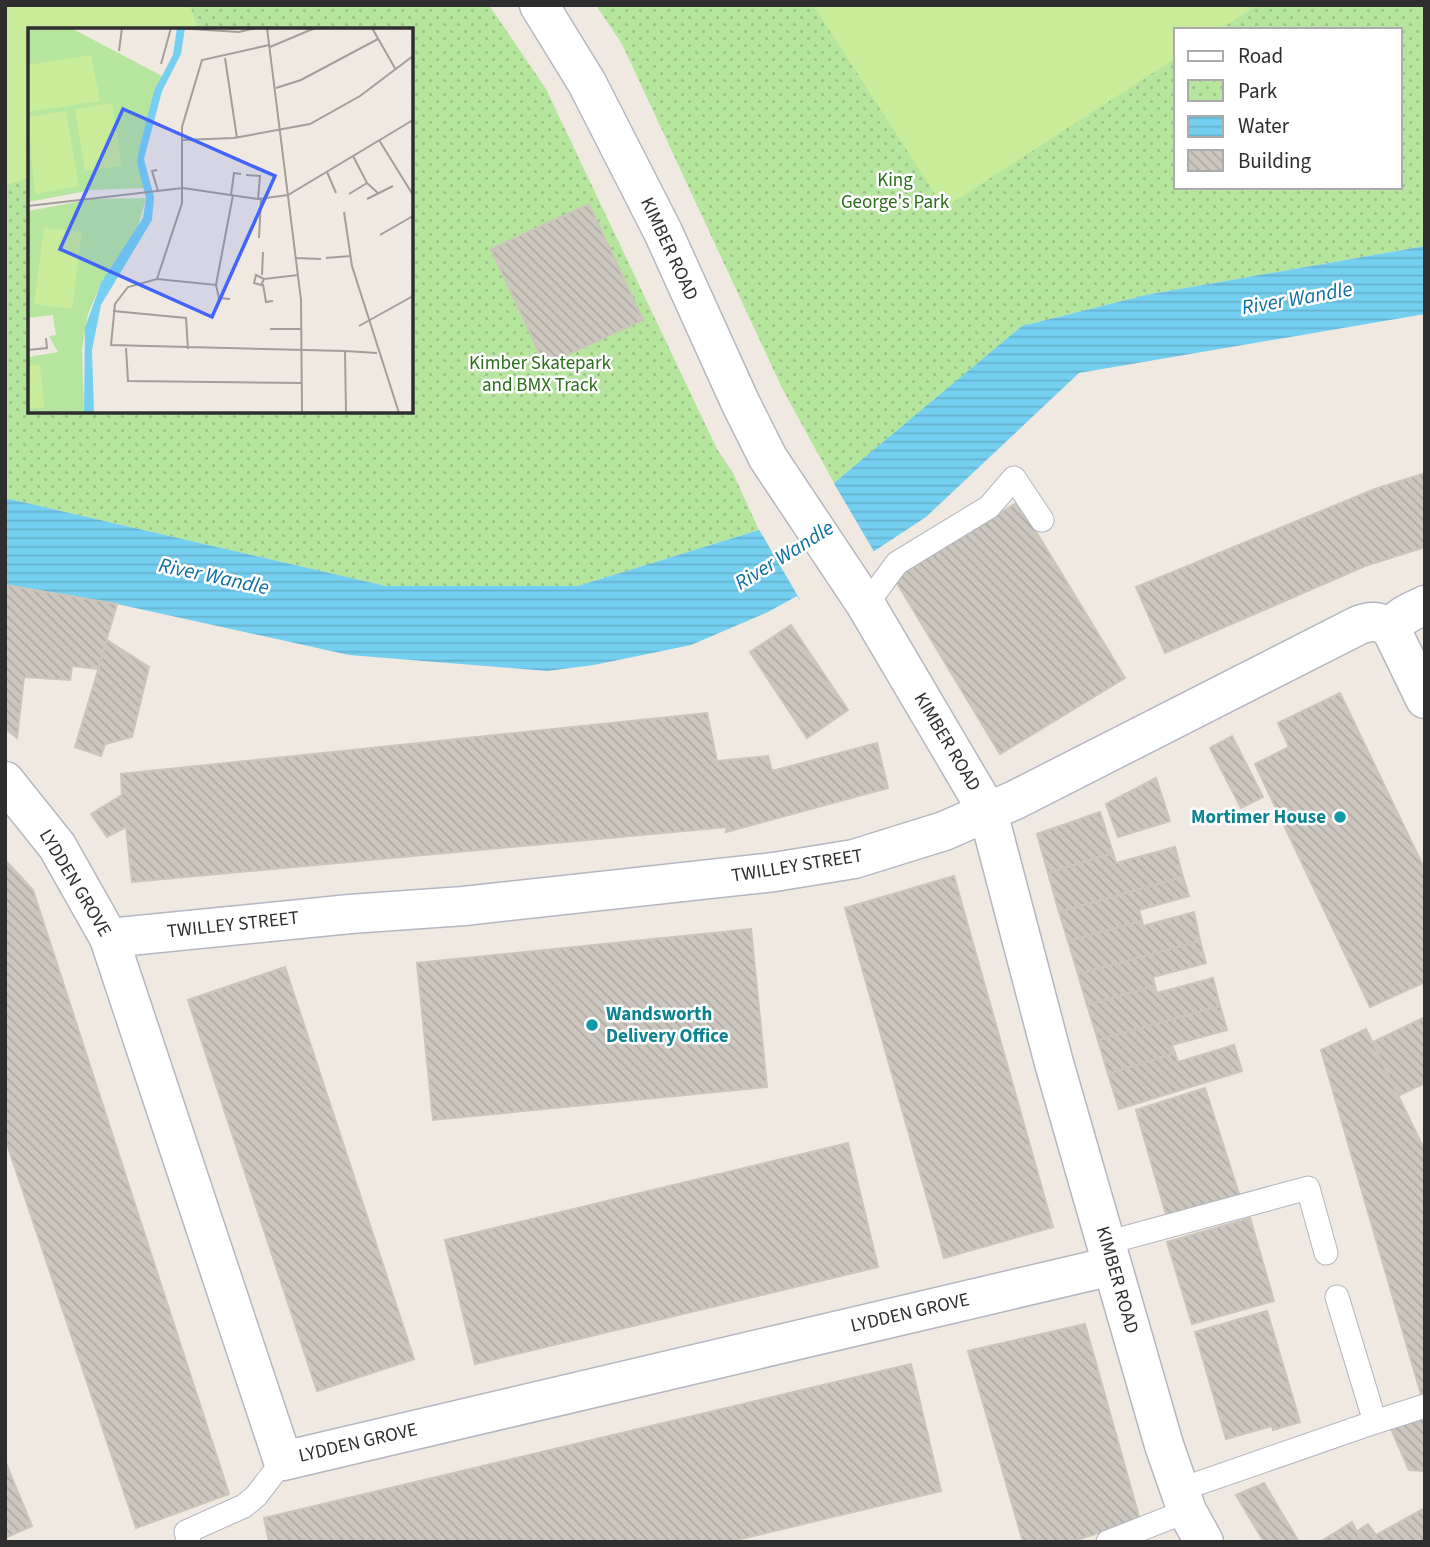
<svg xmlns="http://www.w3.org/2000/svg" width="1430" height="1547" font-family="'Source Sans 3',sans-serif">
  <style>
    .park { fill: url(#park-dots); fill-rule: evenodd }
    .pitch { fill: #c9ec9a }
    .water { fill: url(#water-rules) }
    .pier { fill: #efe9e1 }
    .building { fill: url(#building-back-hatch); stroke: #cbc5ba; stroke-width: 2 }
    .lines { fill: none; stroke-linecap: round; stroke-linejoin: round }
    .service-casing { stroke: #b4b7c1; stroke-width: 25 }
    .minor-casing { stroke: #b4b7c1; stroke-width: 41 }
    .service { stroke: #fff; stroke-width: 23 }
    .minor { stroke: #fff; stroke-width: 38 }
    .culture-dot { fill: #0f9aa8; stroke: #fff; stroke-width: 2.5 }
    .labels { text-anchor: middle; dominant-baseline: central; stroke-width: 5; stroke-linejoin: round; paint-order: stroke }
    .park-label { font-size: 19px; fill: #2c6e1b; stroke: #fff }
    .street-label { font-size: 19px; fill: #2e2e2e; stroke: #fff }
    .culture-label { font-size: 19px; font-weight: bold; fill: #0d838f; stroke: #fff; text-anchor: end }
    .water-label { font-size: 21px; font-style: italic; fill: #0d6fa3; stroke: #fff }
    .inset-road { fill: none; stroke: #a29e99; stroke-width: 2 }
    .view { fill: #4264fb; fill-opacity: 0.15; stroke: #4264fb; stroke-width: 3.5 }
    .inset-edge { fill: none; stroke: #2e2e2e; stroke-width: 3.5 }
  </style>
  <defs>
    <pattern id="park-dots" width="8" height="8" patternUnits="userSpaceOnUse" patternTransform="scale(1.75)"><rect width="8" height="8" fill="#b6e59e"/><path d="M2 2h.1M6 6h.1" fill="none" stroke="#9dc588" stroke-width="1.8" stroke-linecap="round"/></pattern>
    <pattern id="water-rules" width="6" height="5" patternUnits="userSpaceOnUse" patternTransform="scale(1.75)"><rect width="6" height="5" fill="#75cff0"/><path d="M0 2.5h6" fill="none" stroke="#66b2ce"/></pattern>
    <pattern id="building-back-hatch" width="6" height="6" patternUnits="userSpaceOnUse" patternTransform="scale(1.75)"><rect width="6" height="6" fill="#cbc7bf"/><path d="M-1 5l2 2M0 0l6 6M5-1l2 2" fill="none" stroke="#afaba4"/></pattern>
  </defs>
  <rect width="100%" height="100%" fill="#efe9e1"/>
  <g class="park">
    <path d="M5,5H489L546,89L717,449L733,473L759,530L578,586H386L5,498ZM30,30H411V411H30Z"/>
    <path d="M596,5H1425V246L1146,295L1022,326L915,418L834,483L782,388L622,44ZM1176,30H1400V187H1176Z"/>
  </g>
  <g class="pitch">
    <polygon points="5,5 190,5 198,30 30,30 30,178 5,185"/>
    <polygon points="813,5 1257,5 1219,30 1176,30 1176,58 944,208"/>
  </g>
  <polygon class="water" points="1425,246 1425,314 1079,373 926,517 800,600 797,596 768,612 691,645 594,665 547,671 349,655 117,604 5,585 5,498 386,586 578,586 759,530 834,483 1022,326 1146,295"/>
  <polygon class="pier" points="832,480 876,555 802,603 757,526"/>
  <g class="building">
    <polygon points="589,204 643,320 545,365 491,249"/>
    <polygon points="1425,473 1425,547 1365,566 1165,653 1136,587 1375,489"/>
    <polygon points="1018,502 1125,678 1000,754 894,578"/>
    <polygon points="5,585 117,604 98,669 72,666 70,680 24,677 17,738 5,728"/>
    <polygon points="791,625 848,710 807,738 750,652"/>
    <polygon points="107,640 149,667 132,737 105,744 101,756 75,747"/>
    <polygon points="1340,693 1425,870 1425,982 1370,1007 1255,764 1289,747 1278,723"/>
    <polygon points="707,713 717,761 768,756 772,771 877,743 888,788 726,832 727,827 132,882 126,827 107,837 91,814 122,795 121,774"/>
    <polygon points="1232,736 1263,797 1241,808 1210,748"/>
    <polygon points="1156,778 1170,821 1118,837 1106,804"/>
    <polygon points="1100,812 1113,853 1048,873 1037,834"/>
    <polygon points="1175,847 1183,877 1059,912 1048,873 1113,853 1116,863"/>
    <polygon points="5,860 33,890 229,1494 136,1528 5,1138"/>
    <polygon points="954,876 1053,1227 944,1258 845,908"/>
    <polygon points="1183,877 1189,896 1139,910 1142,921 1068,941 1059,912"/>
    <polygon points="1194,912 1200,941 1078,974 1068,941 1142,921 1143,926"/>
    <polygon points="751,929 767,1087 433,1120 417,963"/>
    <polygon points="1200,941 1206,963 1153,977 1155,986 1087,1005 1078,974"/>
    <polygon points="285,967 414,1359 317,1391 188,1000"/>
    <polygon points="1213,978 1220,1006 1098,1040 1087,1005 1155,986 1157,993"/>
    <polygon points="1220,1006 1227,1030 1172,1045 1175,1053 1108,1074 1098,1040"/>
    <polygon points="1425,1017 1425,1083 1398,1096 1373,1042"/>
    <polygon points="1366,1029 1425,1151 1425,1398 1422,1398 1321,1050"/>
    <polygon points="1234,1045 1242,1071 1119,1109 1108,1074 1175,1053 1178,1062"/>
    <polygon points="1205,1088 1240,1197 1167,1218 1136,1110"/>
    <polygon points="848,1143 878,1267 475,1364 445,1240"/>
    <polygon points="1250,1218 1274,1301 1192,1324 1167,1242"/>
    <polygon points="1267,1311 1300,1422 1273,1430 1272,1426 1226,1439 1195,1332"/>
    <polygon points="1085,1324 1140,1520 1070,1542 1023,1542 968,1351"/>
    <polygon points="911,1364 941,1491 728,1542 269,1542 264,1518"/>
    <polygon points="1425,1415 1425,1471 1409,1470 1391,1429"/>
    <polygon points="5,1461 32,1526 5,1538"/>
    <polygon points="1264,1483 1299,1542 1264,1542 1236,1495"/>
    <polygon points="1425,1508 1425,1542 1362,1542 1356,1532 1368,1524 1376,1535"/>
    <polygon points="1352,1522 1362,1542 1320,1542"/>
  </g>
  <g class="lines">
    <g class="service-casing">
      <g id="service">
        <polyline points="866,605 897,563 989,507 1014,478 1042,520"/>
        <polyline points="1106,1243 1308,1188 1326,1253"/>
        <polyline points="1375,1422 1425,1406"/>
        <polyline points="1179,1490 1375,1422 1337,1297"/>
        <polyline points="189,1542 186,1532 244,1506 256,1496 283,1461"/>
        <polyline points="1108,1542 1187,1511"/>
      </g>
    </g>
    <g class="minor-casing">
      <g id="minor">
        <polyline points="539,5 587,83 663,232 740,402 768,458 866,605 988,812 1054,1063 1164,1445 1187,1511 1204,1542"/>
        <polyline points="1391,629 1425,699"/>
        <path d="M1391,629C1398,616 1413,611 1425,605"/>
        <polyline points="5,781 57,846 109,938 283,1461 1112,1266"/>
        <path d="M109,938L350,914L464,906L774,872L854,859L944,831L1015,800L1359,625C1372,620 1380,621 1391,629"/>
      </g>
    </g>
    <use href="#service" class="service"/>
    <use href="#minor" class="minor"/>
  </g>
  <g class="culture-dot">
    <circle cx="1340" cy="817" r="7"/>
    <circle cx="592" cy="1025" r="7"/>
  </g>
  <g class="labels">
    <g class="park-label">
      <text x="895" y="180">King<tspan x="895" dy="22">George's Park</tspan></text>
      <text x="540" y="363">Kimber Skatepark<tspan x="540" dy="22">and BMX Track</tspan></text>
    </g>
    <g class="street-label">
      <text transform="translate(669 249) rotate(65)">KIMBER ROAD</text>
      <text transform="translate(947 742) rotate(59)">KIMBER ROAD</text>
      <text transform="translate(797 866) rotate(-9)">TWILLEY STREET</text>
      <text transform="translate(75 883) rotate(59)">LYDDEN GROVE</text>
      <text transform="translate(233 925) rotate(-6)">TWILLEY STREET</text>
      <text transform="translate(1117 1280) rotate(74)">KIMBER ROAD</text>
      <text transform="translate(910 1313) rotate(-13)">LYDDEN GROVE</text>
      <text transform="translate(358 1443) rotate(-13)">LYDDEN GROVE</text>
    </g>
    <g class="culture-label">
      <text x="1326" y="817">Mortimer House</text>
      <text x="606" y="1014" text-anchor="start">Wandsworth<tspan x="606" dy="22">Delivery Office</tspan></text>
    </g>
    <g class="water-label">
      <text transform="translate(1297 298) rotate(-10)">River Wandle</text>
      <text transform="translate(784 555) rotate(-32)">River Wandle</text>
      <text transform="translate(214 576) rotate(12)">River Wandle</text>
    </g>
  </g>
  <g transform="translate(28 28)">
    <rect width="385" height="385" fill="#efe9e1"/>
    <path d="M0,0H43L134,48L109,135L116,160L64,162L0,174ZM118,170L107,209L73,255L60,286L54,321L56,385H0V329L30,324L21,308L28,307L25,287L0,290V183L65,171Z" fill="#b6e59e"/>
    <path d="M63,27L72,73L0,84V37ZM84,75L94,138L57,143L47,81ZM38,83L51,158L7,166L0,89ZM16,200L54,204L44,281L6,276ZM12,337L16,379L0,381V338Z" fill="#c9ec9a"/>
    <path d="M149,0H157L153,26L134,63L116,131L126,169L124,192L73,277L64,322L66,385H56L57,300L73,255L115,190L118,170L109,135L111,122L126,63L145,27Z" fill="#75cff0"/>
    <path class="inset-road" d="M147,0L211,4L228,0M239,0L273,272L274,385M344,0L368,42M242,19L287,0M91,23L94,0M197,30L209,110M133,36L143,0M248,60L273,52L350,11M155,112L206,110L282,96L332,68L385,28M351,112L385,167M325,128L339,155L351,166M129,142L124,143L130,163M299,144L308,165M218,147L232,148L230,171M321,166L339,155M203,167L206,145L213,146M205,167L188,257L129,251L100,259L87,276L83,317L317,323L318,385M339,171L365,158M0,178L155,160L230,171L260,167L385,92M316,184L324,238L371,385M352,207L385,188M231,210L233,171M268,230L293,231M298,230L322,228M234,247L235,224M129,251L154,175V99L174,32L241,17M236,251L233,257L226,255L228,247L236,251L270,247M235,256L238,274L245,273M188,257L191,270L202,271M85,283L158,290L160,321M331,298L385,268M242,301H274M98,320L100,353L274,355M0,322L19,320L18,310M317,323L349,325"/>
    <path class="view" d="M95,81L247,148L184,289L32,221Z"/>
    <rect width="385" height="385" class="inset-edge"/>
  </g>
  <rect width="1430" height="1547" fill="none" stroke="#2e2e2e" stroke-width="14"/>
  <rect x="1174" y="28" width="228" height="161" fill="#ffffff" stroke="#ababab" stroke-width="2"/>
  <rect x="1188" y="51" width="35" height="10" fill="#ffffff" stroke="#ababab" stroke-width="2"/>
  <text x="1238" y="63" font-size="21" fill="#2e2e2e">Road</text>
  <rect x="1188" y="80" width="35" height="21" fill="url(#park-dots)" stroke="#ababab" stroke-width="2"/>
  <text x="1238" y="98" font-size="21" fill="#2e2e2e">Park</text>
  <rect x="1188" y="116" width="35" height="21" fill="url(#water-rules)" stroke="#ababab" stroke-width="2"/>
  <text x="1238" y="133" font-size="21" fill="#2e2e2e">Water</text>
  <rect x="1188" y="150" width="35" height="21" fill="url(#building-back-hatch)" stroke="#ababab" stroke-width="2"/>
  <text x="1238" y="168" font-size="21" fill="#2e2e2e">Building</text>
</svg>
